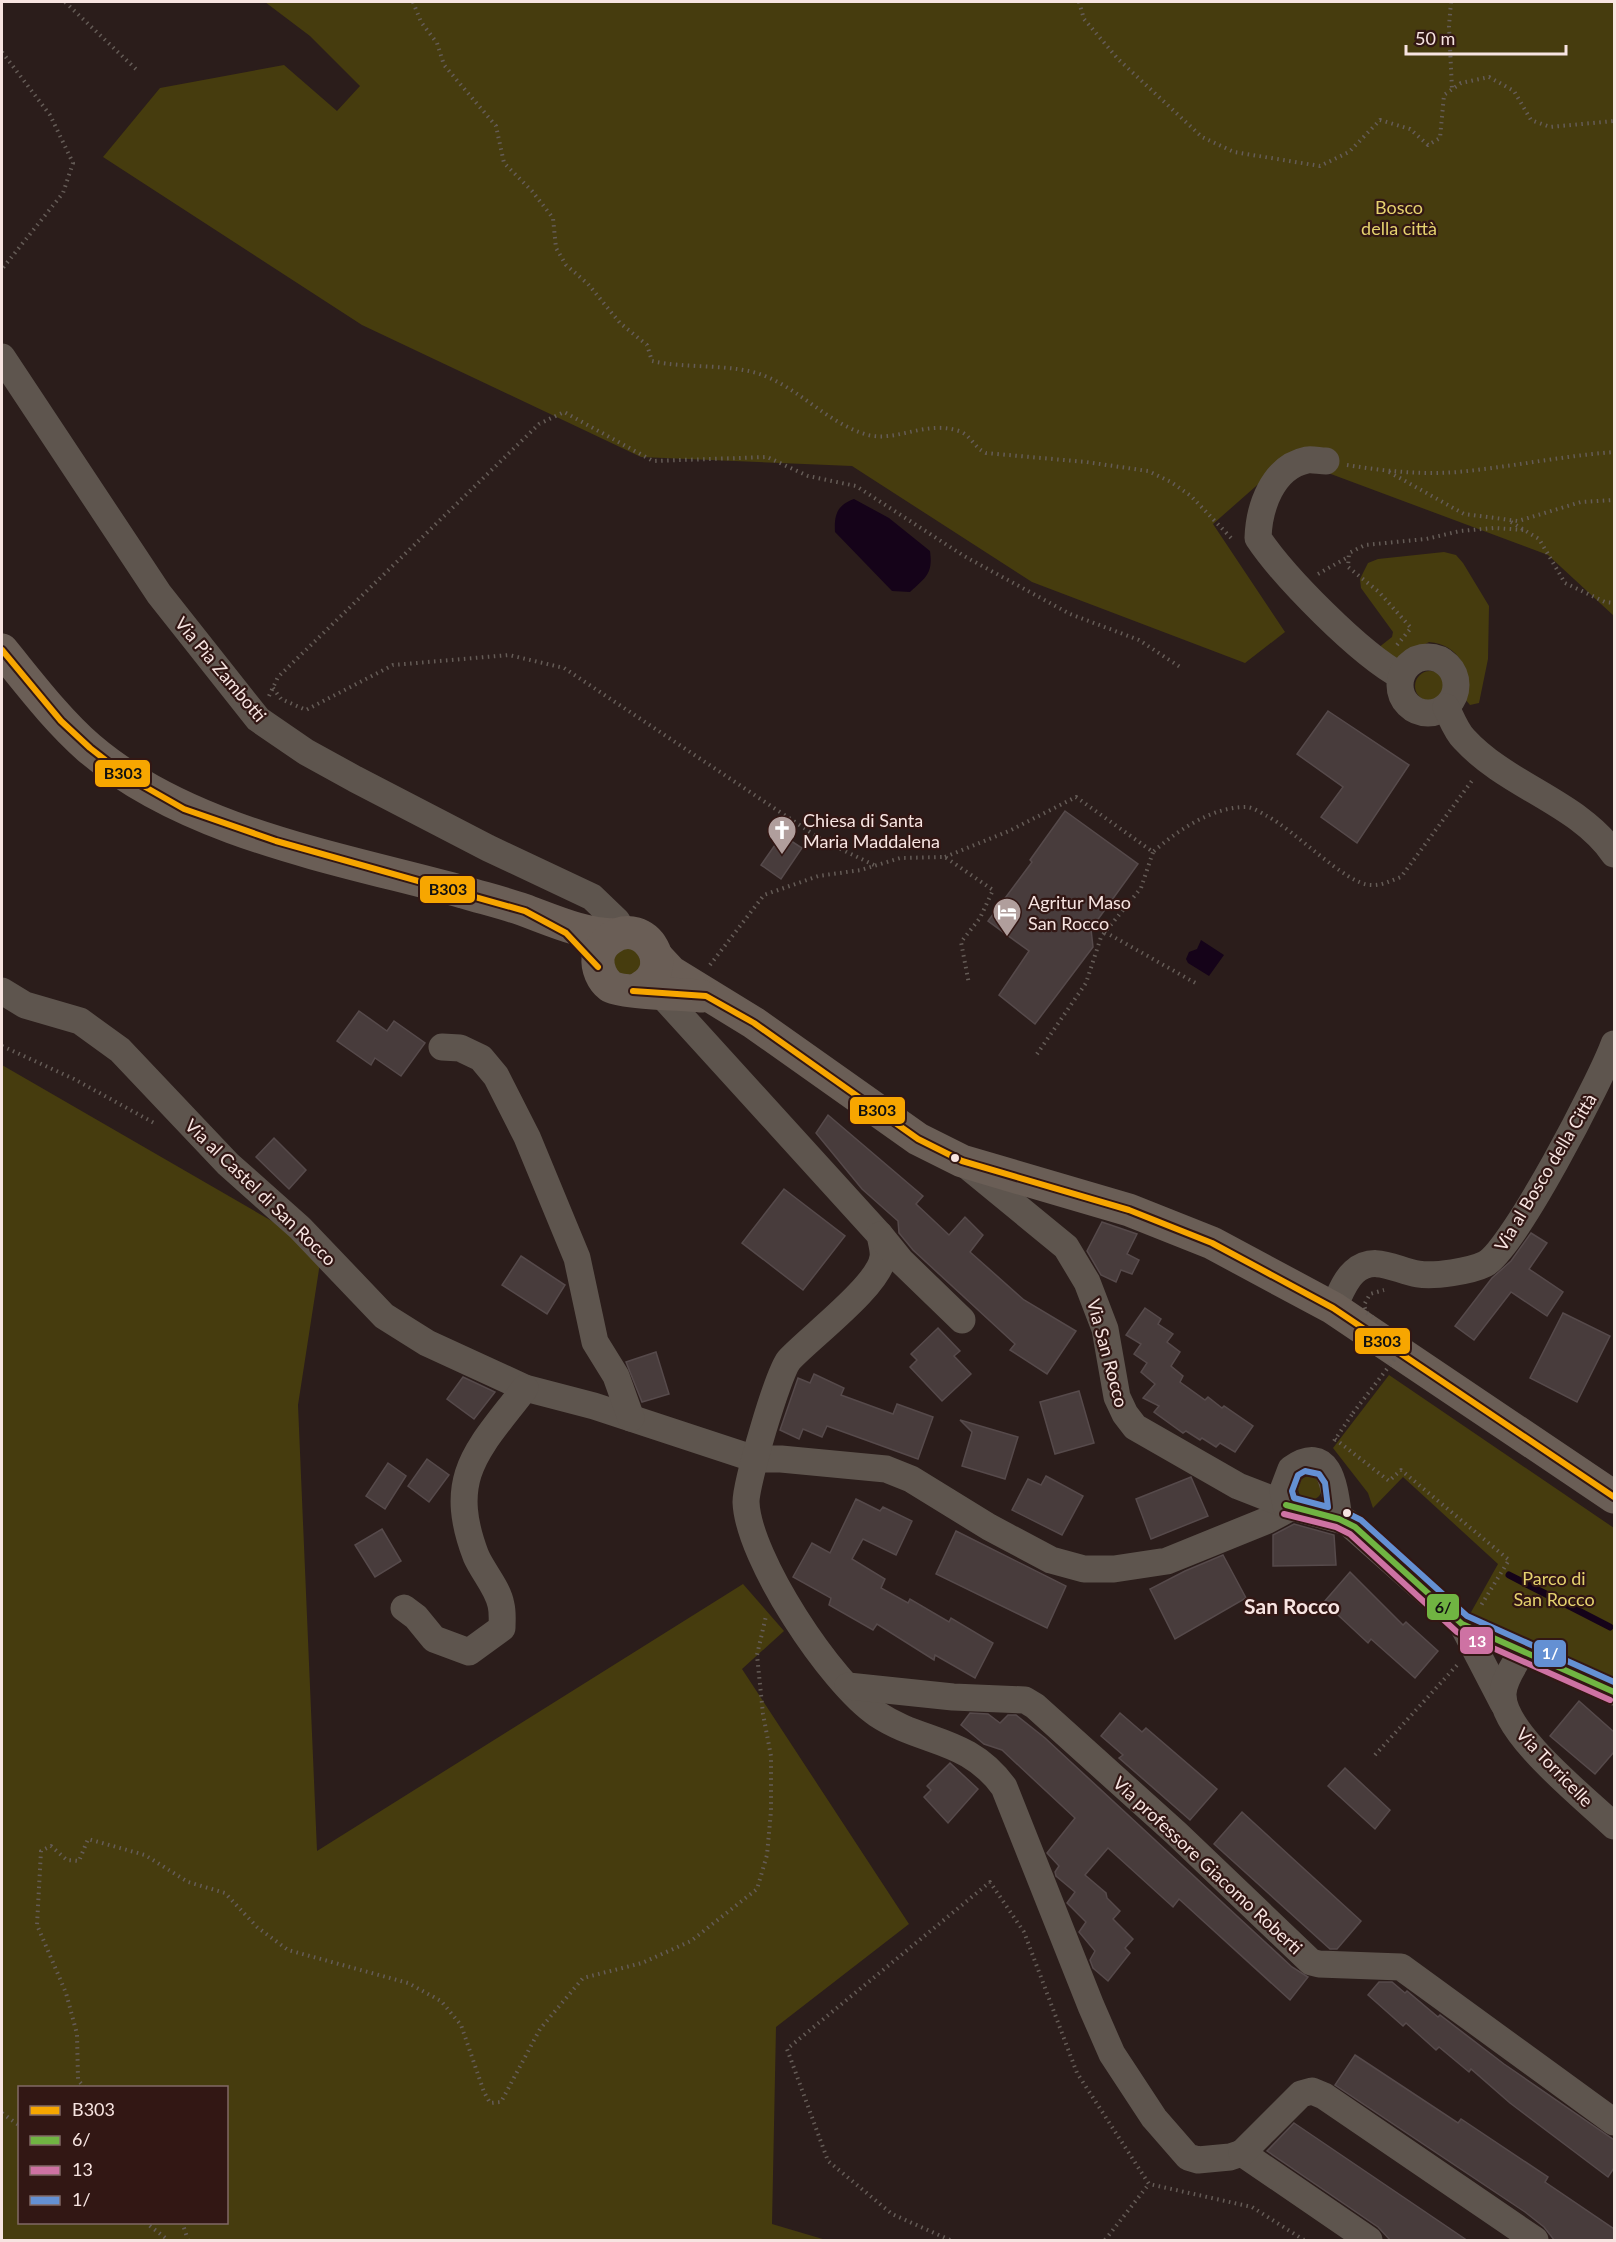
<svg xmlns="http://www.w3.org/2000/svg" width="1616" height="2242" font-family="Lato,sans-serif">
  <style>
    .green { fill: #463c0e; fill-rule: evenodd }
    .water { fill: #150319 }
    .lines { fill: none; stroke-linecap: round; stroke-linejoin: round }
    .stream { stroke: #150319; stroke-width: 7 }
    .building { fill: #483c3c; stroke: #564a4b; stroke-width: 1.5 }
    .path { stroke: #655c57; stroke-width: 4; stroke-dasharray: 1.5 4.5; stroke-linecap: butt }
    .minor { stroke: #5e554e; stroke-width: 27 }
    .major { stroke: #6a5e56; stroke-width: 33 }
    .path-bridge { stroke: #655c57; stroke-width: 4; stroke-dasharray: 1.5 4.5; stroke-linecap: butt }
    .bus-1-casing { stroke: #321714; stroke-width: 10 }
    .bus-2-casing { stroke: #321714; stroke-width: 10 }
    .bus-3-casing { stroke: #321714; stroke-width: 10 }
    .bus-4-casing { stroke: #321714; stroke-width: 10 }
    .bus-1 { stroke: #f7a600; stroke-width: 6 }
    .bus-2 { stroke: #70b442; stroke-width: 6 }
    .bus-3 { stroke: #ce72a3; stroke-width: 6 }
    .bus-4 { stroke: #6490d3; stroke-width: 6 }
    .bus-dot { fill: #f7e4e1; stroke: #321714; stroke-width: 2 }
    .labels { text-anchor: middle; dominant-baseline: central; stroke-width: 4.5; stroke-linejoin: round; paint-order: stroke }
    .park-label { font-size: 18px; fill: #e5d26f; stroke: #321714 }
    .street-label { font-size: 18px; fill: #f7e4e1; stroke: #321714 }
    .poi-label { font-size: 18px; fill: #f7e4e1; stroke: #321714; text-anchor: start }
    .quarter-label { font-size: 21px; font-weight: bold; fill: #f7e4e1; stroke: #321714 }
    .line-badge { stroke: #321714; stroke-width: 2 }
    .badge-label { font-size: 16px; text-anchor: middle; font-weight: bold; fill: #fff }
    .pale-badge-label { font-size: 16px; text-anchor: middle; font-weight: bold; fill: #111 }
  </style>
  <rect width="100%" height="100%" fill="#2b1d1b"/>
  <g class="green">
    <polygon points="265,2 1614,2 1614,616 1548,555 1288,458 1213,524 1285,632 1245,663 1032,582 852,466 641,457 362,325 103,157 160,88 284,65 337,111 360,86 310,36"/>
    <path d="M1444,552L1456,555L1463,563L1489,606L1488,659L1479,703L1470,705L1465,699C1473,672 1459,644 1429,642L1397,660L1378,648L1392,637L1393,632L1361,588L1360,579L1368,563L1378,559Z"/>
    <circle cx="1430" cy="686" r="15"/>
    <polygon points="635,946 644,970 619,978 611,957 613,951"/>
    <path d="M2,1065L322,1250L298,1405L317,1851L743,1584L784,1631L742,1669L909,1924L776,2027L772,2224L826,2240H2ZM20,2088H226V2222H20Z"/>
    <polygon points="1389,1375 1614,1528 1614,1678 1470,1614 1498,1564 1403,1477 1373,1508 1368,1493 1333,1448"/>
    <circle cx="1310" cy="1488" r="12"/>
  </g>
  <g class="water">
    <path d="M854,499L889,518L930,551C933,574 926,577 910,592L892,591L835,532C834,515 837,505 854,499Z"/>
    <polygon points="1201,940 1224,955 1209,976 1188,963 1186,959 1189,952 1197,949"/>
  </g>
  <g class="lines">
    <polyline class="stream" points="1509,1575 1610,1627"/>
  </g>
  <g class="building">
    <polygon points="1328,711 1409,765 1357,843 1321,817 1343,787 1297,754"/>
    <polygon points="1065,811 1138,864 1091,929 1093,947 1035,1024 999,995 1029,951 988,921 1032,862 1030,860"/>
    <polygon points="782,835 802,848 781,879 761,865"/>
    <polygon points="359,1011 387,1031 394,1021 425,1043 401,1076 375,1058 371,1065 337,1041"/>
    <polygon points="828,1115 923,1196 916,1204 949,1235 965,1217 983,1235 970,1252 1024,1300 1076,1331 1047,1374 1010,1350 1015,1344 913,1250 899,1233 898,1221 862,1189 816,1133"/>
    <polygon points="274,1138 306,1170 289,1189 256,1157"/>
    <polygon points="784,1189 845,1236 803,1290 742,1243"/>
    <polygon points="1102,1222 1137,1234 1127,1254 1139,1260 1132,1274 1121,1270 1116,1282 1101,1275 1087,1251"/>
    <polygon points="1531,1233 1547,1243 1529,1269 1563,1292 1547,1316 1511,1292 1474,1340 1455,1326 1492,1278 1511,1261"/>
    <polygon points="521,1256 565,1285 547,1314 502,1285"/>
    <polygon points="1145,1308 1161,1319 1158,1324 1173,1334 1167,1342 1180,1352 1171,1366 1183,1376 1180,1382 1205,1400 1208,1397 1222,1408 1224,1406 1253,1426 1235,1452 1220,1443 1216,1447 1202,1438 1200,1440 1186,1431 1183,1433 1154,1412 1159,1406 1143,1398 1155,1384 1141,1372 1147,1363 1134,1354 1141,1344 1126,1335"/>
    <polygon points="1563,1313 1610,1336 1577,1402 1530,1378"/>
    <polygon points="938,1328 960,1351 954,1356 971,1374 942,1401 910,1367 917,1360 911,1354"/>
    <polygon points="656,1352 669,1394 642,1402 626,1362"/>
    <polygon points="814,1374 844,1388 841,1395 893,1414 897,1404 933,1417 918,1459 827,1426 822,1437 803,1429 799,1439 780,1430 798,1378 810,1383"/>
    <polygon points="463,1377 495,1392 474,1419 447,1399"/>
    <polygon points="1079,1391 1094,1443 1055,1454 1040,1402"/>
    <polygon points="960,1420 1018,1437 1005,1479 962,1466 972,1432"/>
    <polygon points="427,1459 449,1475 429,1502 408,1486"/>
    <polygon points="388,1463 406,1476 385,1509 366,1496"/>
    <polygon points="1046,1476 1083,1496 1062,1535 1012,1510 1028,1479 1041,1485"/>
    <polygon points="1191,1477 1208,1516 1151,1539 1136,1499"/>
    <polygon points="856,1499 880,1511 883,1507 912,1521 896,1555 863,1539 852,1559 885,1579 881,1588 908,1603 910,1599 949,1622 951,1618 993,1643 975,1678 935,1655 934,1660 877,1624 873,1630 829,1605 831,1598 793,1577 812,1543 830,1553"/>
    <polygon points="1294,1524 1334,1535 1336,1565 1273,1566 1273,1535"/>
    <polygon points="382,1529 401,1561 375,1577 355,1545"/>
    <polygon points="956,1531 1066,1586 1047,1628 936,1574"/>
    <polygon points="1223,1555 1246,1598 1175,1639 1150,1589 1185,1571"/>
    <polygon points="1350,1572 1403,1625 1406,1622 1438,1651 1415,1678 1371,1639 1368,1643 1324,1602"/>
    <polygon points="1579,1701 1614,1732 1614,1752 1595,1774 1550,1736"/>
    <polygon points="970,1713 988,1714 1000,1723 1008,1715 1016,1715 1045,1738 1292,1967 1308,1977 1290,2000 1179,1899 1173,1907 1108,1848 1085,1875 1106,1893 1107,1898 1120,1911 1113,1919 1133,1939 1125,1948 1130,1953 1108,1981 1093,1968 1090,1960 1095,1951 1079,1932 1086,1922 1067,1903 1075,1892 1056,1876 1055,1872 1059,1866 1047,1853 1075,1818 1002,1750 984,1744 961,1725"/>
    <polygon points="1120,1713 1142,1732 1146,1728 1217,1789 1190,1820 1119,1758 1123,1755 1101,1736"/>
    <polygon points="950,1763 978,1789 948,1823 924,1797 931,1790 927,1786"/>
    <polygon points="1345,1768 1390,1810 1375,1829 1328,1786"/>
    <polygon points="1242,1812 1361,1921 1337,1949 1330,1949 1214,1844"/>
    <polygon points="1379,1982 1392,1982 1405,1993 1407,1991 1438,2017 1440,2015 1504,2064 1614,2140 1614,2168 1608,2177 1510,2103 1471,2069 1469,2072 1439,2047 1436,2050 1406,2023 1403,2026 1368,1995"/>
    <polygon points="1355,2055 1458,2123 1461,2119 1548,2177 1545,2182 1614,2229 1614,2241 1555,2241 1544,2227 1525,2212 1335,2085"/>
    <polygon points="1294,2123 1468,2241 1391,2241 1378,2227 1267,2151"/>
  </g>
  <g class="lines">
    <g class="path">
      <polyline points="65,2 138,71"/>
      <path d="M413,2L421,22L437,43L444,65L496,126L504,163L532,191L553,218L556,248L566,265L588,284L620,323L647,345L652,361C685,369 734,363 765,376C802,391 829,424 868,435C897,442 926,420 959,431C971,435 974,448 986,453L1086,462L1148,471L1171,482L1191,496L1234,541"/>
      <polyline points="1079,2 1084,19 1118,59 1202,137 1234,152 1320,166 1349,152 1380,120 1410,129 1428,145 1440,138 1444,95 1461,83 1489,77 1514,91 1531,120 1550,127 1614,121"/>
      <polyline points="1451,2 1449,26 1452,89"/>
      <polyline points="2,52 50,115 73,163 63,193 2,269"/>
      <path d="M1347,465C1384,471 1421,475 1458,472C1510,467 1562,456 1614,452"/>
      <polyline points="1389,472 1464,514 1518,521 1581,502 1614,500"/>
      <polyline points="1511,522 1539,539 1565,583 1605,602 1614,603"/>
      <polyline points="1318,574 1348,557"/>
      <polyline points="1397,645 1411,628 1379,592 1348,567 1349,553 1365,545 1426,539 1460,531 1494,528 1525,530"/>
      <polyline points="273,688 281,699 306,710 393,665 509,655 564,668 822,840 876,866"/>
      <polyline points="269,696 278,677 539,424 564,412 653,461 767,457 808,476 856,486 964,556 1070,614 1139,640 1180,667"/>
      <path d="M945,857L1009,831L1076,797L1153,852C1178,830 1212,807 1246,807C1253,807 1261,813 1267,816C1293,829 1346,884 1370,885C1381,886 1390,881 1401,877L1474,778"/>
      <polyline points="1105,932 1199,985"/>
      <polyline points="710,965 764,895 818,876 861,870 900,858 945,857 993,890 980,918 961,942 969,984"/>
      <polyline points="2,1046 74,1079 156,1124"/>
      <polyline points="1037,1054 1086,983 1101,937 1141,888 1153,852"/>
      <polyline points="1335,1439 1389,1481 1401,1470 1509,1560 1480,1607"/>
      <polyline points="1334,1441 1353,1413"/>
      <polyline points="1375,1755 1458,1664"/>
      <polyline points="85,2088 78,2080 77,2034 66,1993 37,1925 41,1851 51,1846 67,1860 79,1861 88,1839 145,1855 188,1882 225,1893 257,1927 288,1950 408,1983 441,2001 461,2025 484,2092 490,2103 501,2102 540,2029 583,1978 642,1963 691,1941 757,1889 767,1855 771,1811 771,1756 763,1714 757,1655 766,1616"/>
      <polyline points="2,2113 20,2126"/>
      <polyline points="145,2222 168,2240"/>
      <polyline points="182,2222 188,2240"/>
      <polyline points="950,2240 892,2214 828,2161 787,2049 990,1882 1024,1932 1077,2073 1149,2184 1252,2207 1304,2240"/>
      <polyline points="1105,2240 1149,2184"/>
    </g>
    <g class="minor">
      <polyline points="2,357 159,594 258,719 306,752 355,779 488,848 592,897 617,921 624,933"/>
      <path d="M1326,461C1320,461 1312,459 1307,460C1272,467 1259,508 1258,538C1284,577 1360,654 1401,676"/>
      <circle cx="1428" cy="685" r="28"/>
      <path d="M1446,707C1451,717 1456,731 1464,739C1508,787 1578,802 1614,854"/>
      <polyline points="2,991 25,1005 80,1021 120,1050 228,1164 300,1228 384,1316 427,1343 525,1388 594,1406 755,1459 781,1459 886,1469 911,1479 989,1527 1051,1560 1084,1569 1114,1569 1167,1561 1268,1520 1292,1507"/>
      <path d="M658,991L880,1235C881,1241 884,1251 883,1257C880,1285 809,1338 789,1360C778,1373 746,1483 746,1502C748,1558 831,1683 877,1714C922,1744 968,1737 1004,1787L1091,2006L1112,2054L1154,2118L1188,2157L1198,2160L1230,2157L1242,2153L1369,2240"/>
      <polyline points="442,1047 460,1048 481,1058 496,1076 527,1137 577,1258 595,1342 616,1376 631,1418"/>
      <polyline points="965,1164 1066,1247 1087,1282 1105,1329 1117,1397 1125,1414 1135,1427 1238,1486 1292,1507 1347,1522 1462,1624 1614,1692"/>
      <polyline points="880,1235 901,1261 962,1320"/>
      <path d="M1333,1308C1339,1297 1344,1281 1354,1272C1374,1254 1395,1270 1418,1274C1434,1277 1471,1271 1485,1264C1513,1250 1601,1080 1614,1044"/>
      <path d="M1286,1505L1283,1490L1291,1469C1332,1440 1335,1493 1339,1519"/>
      <path d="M404,1608L416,1617L434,1639L469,1652L502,1628C502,1621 503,1613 501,1605C498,1588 483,1572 476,1556C445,1475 479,1449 525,1388"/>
      <polyline points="1462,1624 1503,1703"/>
      <path d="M1522,1652C1515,1664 1503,1680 1503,1694C1502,1733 1586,1799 1614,1826"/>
      <polyline points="848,1686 953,1697 1025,1700 1035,1706 1176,1833 1311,1962 1319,1964 1401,1967 1614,2122"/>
      <polyline points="1242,2153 1301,2094 1312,2091 1324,2096 1535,2240"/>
    </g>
    <g class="major">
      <path d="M2,650C29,683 56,719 89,748C188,833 339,858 463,892C483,898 504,903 524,910C554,921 582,934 615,935"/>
      <polyline points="657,957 671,972 754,1023 918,1139 962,1161 1129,1210 1212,1243 1333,1308 1614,1497"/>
      <path d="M633,991C682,973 645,913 610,939C604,943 599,950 598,958C597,968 602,980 610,986C620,993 684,994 701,996"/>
    </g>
    <polyline class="path-bridge" points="1353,1413 1403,1348 1401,1341 1366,1312 1364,1305 1370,1294 1384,1290"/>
    <g class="bus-1-casing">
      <g id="bus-1">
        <polyline points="2,650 61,721 90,748 126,776 184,809 276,841 525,911 566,933 598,967"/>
        <polyline points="633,991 706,996 754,1023 918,1139 962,1161 1129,1210 1212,1243 1333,1308 1614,1497"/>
      </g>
    </g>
    <g class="bus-2-casing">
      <polyline id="bus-2" points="1286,1505 1339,1519 1355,1527 1462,1624 1614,1692"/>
    </g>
    <g class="bus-3-casing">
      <polyline id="bus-3" points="1284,1514 1336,1527 1350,1534 1457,1632 1610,1700"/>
    </g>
    <g class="bus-4-casing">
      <g id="bus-4">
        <polygon points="1305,1471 1319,1474 1325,1483 1328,1507 1294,1498 1292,1491 1298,1475"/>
        <polyline points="1347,1513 1361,1520 1467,1616 1614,1682"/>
      </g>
    </g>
    <use href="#bus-1" class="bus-1"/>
    <use href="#bus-2" class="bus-2"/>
    <use href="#bus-3" class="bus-3"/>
    <use href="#bus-4" class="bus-4"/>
  </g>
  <defs>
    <g id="church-pin" transform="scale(1.5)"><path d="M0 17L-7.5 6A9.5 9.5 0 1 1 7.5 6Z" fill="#b09e9c" stroke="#321714"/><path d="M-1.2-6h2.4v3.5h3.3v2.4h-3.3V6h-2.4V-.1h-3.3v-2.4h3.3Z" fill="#fff"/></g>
    <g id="hotel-pin" transform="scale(1.5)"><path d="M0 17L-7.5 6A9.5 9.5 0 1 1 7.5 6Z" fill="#b09e9c" stroke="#321714"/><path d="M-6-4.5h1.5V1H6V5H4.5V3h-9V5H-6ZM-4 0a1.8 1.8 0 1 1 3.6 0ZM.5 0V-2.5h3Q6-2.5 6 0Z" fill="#fff"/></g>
  </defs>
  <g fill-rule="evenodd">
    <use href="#church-pin" x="782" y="830"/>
    <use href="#hotel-pin" x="1007" y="912"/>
  </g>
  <g class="bus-dot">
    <circle cx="955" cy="1158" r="5"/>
    <circle cx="1347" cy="1513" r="5"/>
  </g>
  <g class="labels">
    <g class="park-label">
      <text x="1399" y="207">Bosco<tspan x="1399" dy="21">della città</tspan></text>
      <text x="1554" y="1578">Parco di<tspan x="1554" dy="21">San Rocco</tspan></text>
    </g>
    <g class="street-label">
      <text transform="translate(221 669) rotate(50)">Via Pia Zambotti</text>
      <text transform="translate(1545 1172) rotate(-59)">Via al Bosco della Città</text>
      <text transform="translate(261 1192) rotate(44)">Via al Castel di San Rocco</text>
      <text transform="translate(1108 1353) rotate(75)">Via San Rocco</text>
      <text transform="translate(1555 1767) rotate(46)">Via Torricelle</text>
      <text transform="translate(1208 1865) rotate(43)">Via professore Giacomo Roberti</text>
    </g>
    <g class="poi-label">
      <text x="803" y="820">Chiesa di Santa<tspan x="803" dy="21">Maria Maddalena</tspan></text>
      <text x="1028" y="902">Agritur Maso<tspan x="1028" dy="21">San Rocco</tspan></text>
    </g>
    <g class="quarter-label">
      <text x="1292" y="1605">San Rocco</text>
    </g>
  </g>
  <g class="line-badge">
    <rect x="94" y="759" width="57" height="29" rx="6" fill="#f7a600"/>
    <rect x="419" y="875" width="57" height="29" rx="6" fill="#f7a600"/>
    <rect x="849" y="1096" width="57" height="29" rx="6" fill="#f7a600"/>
    <rect x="1354" y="1327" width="57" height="28" rx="6" fill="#f7a600"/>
    <rect x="1426" y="1593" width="34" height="28" rx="6" fill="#70b442"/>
    <rect x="1459" y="1626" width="35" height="29" rx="6" fill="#ce72a3"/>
    <rect x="1533" y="1639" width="34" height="29" rx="6" fill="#6490d3"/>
  </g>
  <g class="badge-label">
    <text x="1477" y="1647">13</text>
    <text x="1550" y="1659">1/</text>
  </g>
  <g class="pale-badge-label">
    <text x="123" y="779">B303</text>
    <text x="448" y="895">B303</text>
    <text x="877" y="1116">B303</text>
    <text x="1382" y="1347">B303</text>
    <text x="1443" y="1613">6/</text>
  </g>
  <rect width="1616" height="2242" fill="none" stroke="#f7e4e1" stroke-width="6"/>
  <rect x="18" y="2086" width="210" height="138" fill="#321714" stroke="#816966" stroke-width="1.5"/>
  <rect x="30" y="2106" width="30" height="9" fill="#f7a600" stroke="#816966" stroke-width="1.5"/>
  <text x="72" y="2116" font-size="18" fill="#f7e4e1">B303</text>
  <rect x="30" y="2136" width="30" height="9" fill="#70b442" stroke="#816966" stroke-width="1.5"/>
  <text x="72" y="2146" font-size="18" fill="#f7e4e1">6/</text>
  <rect x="30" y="2166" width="30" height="9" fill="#ce72a3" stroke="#816966" stroke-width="1.5"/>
  <text x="72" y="2176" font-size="18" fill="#f7e4e1">13</text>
  <rect x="30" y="2196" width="30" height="9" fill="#6490d3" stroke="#816966" stroke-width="1.5"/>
  <text x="72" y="2206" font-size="18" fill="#f7e4e1">1/</text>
  <path d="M1406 45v9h160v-9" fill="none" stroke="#f7e4e1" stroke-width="3"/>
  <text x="1415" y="45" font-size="18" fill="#f7e4e1" stroke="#321714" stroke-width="4.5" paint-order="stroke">50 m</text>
</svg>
